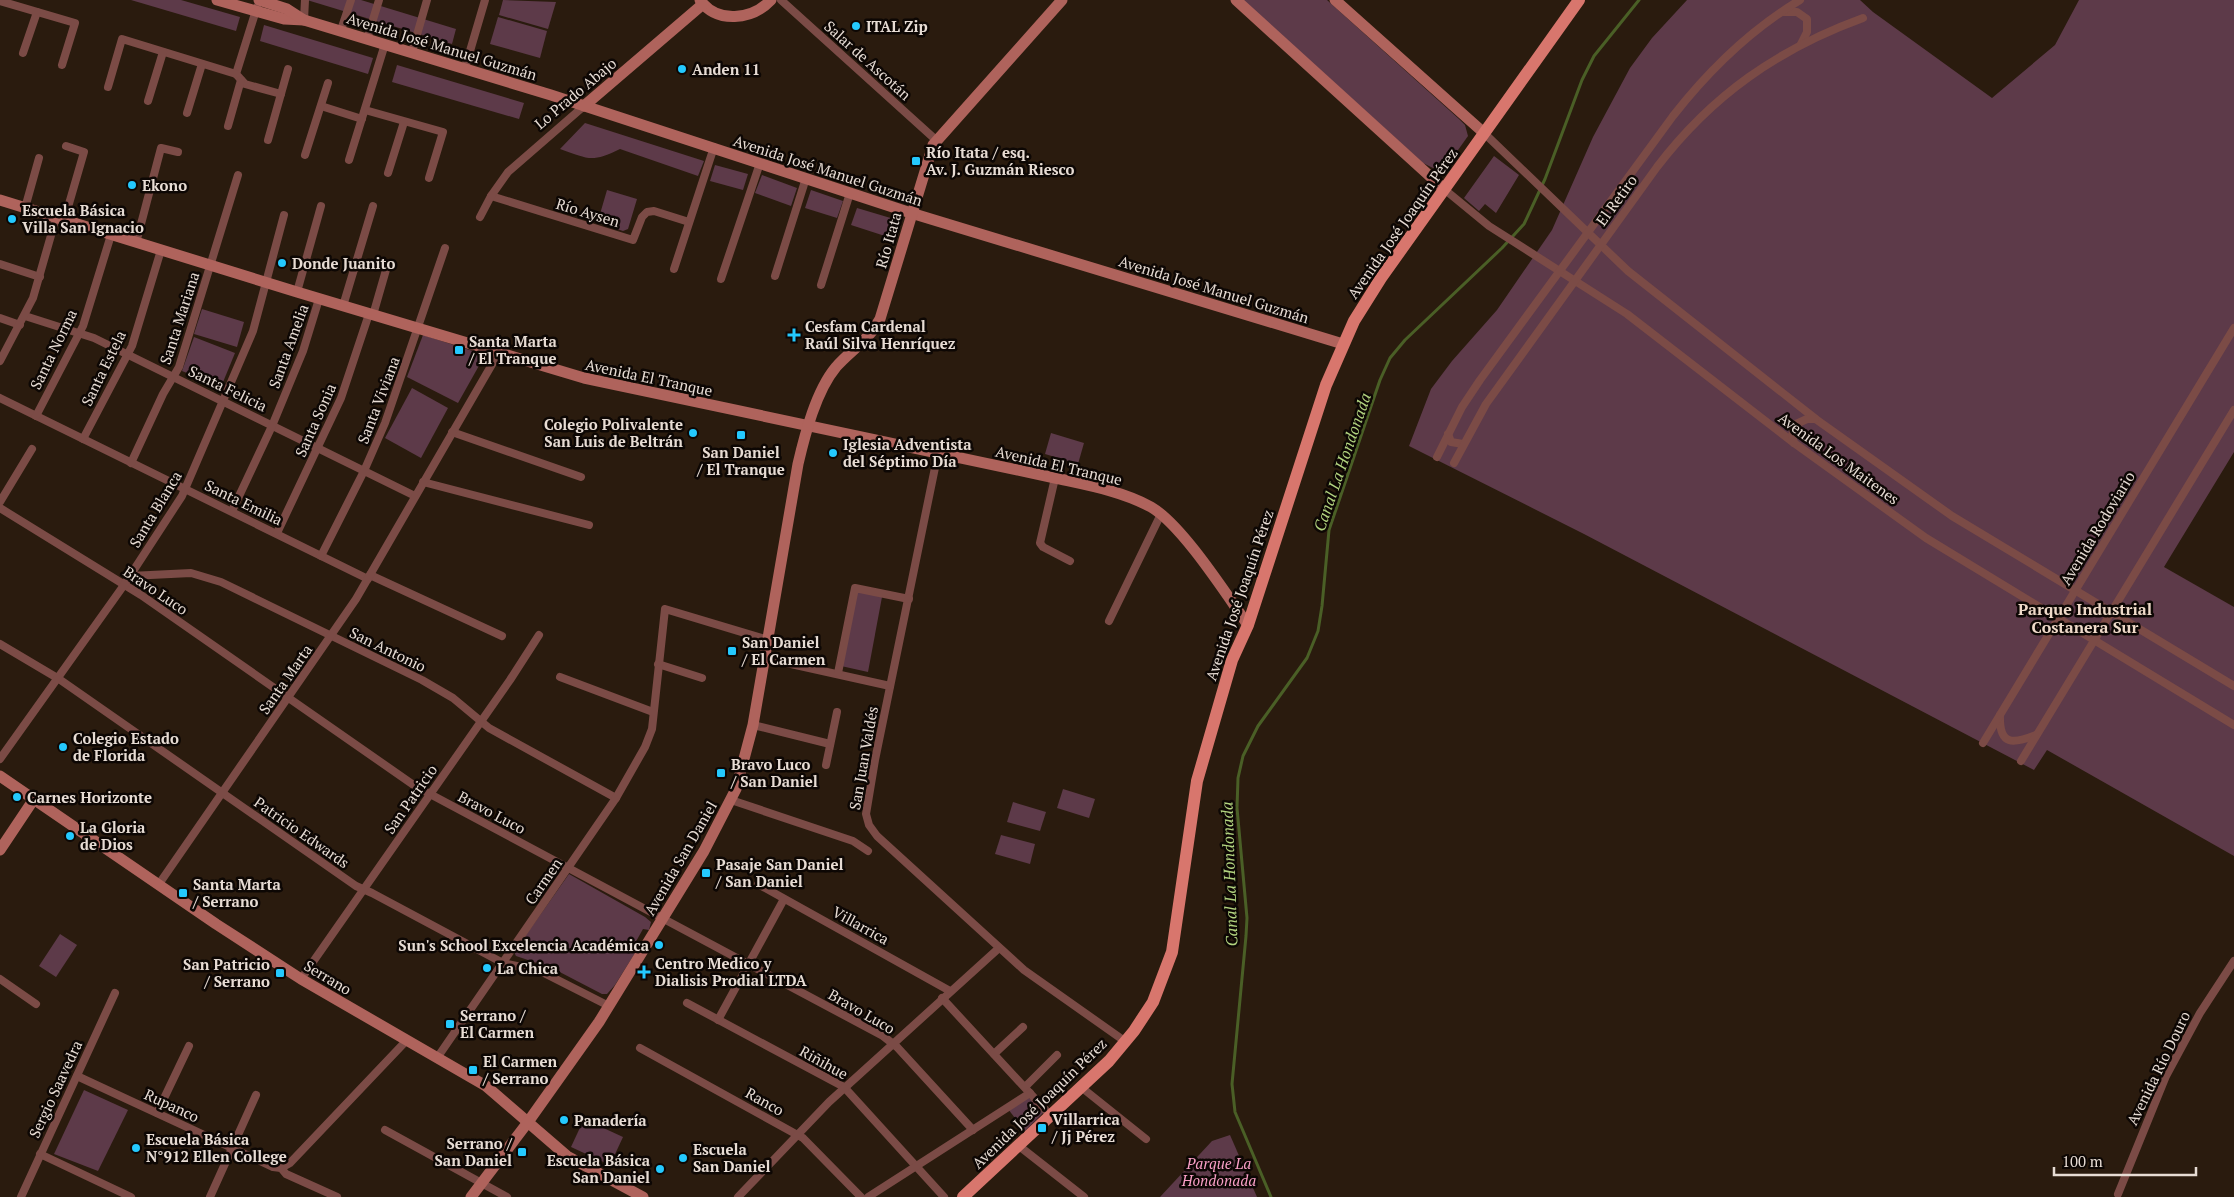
<svg xmlns="http://www.w3.org/2000/svg" width="2234" height="1197" font-family="'PT Serif',serif">
  <style>
    .green { fill: #5d3a49 }
    .lines { fill: none; stroke-linecap: round; stroke-linejoin: round }
    .stream { stroke: #4a5f26; stroke-width: 3 }
    .street { stroke: #7b4b46; stroke-width: 8 }
    .secondary { stroke: #af635c; stroke-width: 11 }
    .primary { stroke: #d8766d; stroke-width: 12 }
    .poi-dot { fill: #24c9fe; stroke: #0d0704; stroke-width: 2 }
    .labels { text-anchor: middle; dominant-baseline: central; stroke-width: 5; stroke-linejoin: round; paint-order: stroke }
    .poi-label { font-size: 15px; font-weight: bold; fill: #e7dcd4; stroke: #0d0704; text-anchor: start }
    .street-label { font-size: 15px; fill: #e7dcd4; stroke: #0d0704 }
    .park-label { font-size: 15px; font-style: italic; fill: #f99fc6; stroke: #0d0704 }
    .water-label { font-size: 16px; font-style: italic; fill: #b2d37f; stroke: #0d0704 }
    .neighbourhood-label { font-size: 16px; font-weight: bold; fill: #efdac9; stroke: #0d0704 }
  </style>
  <rect width="100%" height="100%" fill="#2a1b0e"/>
  <g class="green">
    <polygon points="131,0 181,0 240,17 236,31"/>
    <polygon points="307,0 361,0 456,29 452,44"/>
    <polygon points="503,0 556,2 548,29 499,15"/>
    <polygon points="1243,0 1327,0 1459,119 1465,125 1468,136 1446,167 1433,168 1423,163"/>
    <polygon points="1687,0 1860,0 1873,12 1992,98 2055,45 2079,0 2234,0 2234,452 2164,567 2234,607 2234,856 2047,750 2034,770 1584,534 1409,446 1431,389 1452,361 1497,310 1552,230 1593,137 1630,68 1652,38"/>
    <polygon points="498,17 547,31 540,58 490,44"/>
    <polygon points="264,25 373,58 368,74 260,41"/>
    <polygon points="397,65 524,103 519,119 392,82"/>
    <path d="M585,123L704,161L698,176L620,149C591,163 589,159 560,149Z"/>
    <polygon points="1494,156 1519,175 1496,213 1485,204 1479,211 1464,198"/>
    <polygon points="715,165 748,174 743,190 710,181"/>
    <polygon points="762,175 797,188 791,206 755,193"/>
    <polygon points="607,190 637,199 628,229 623,231 608,226 611,217 600,214"/>
    <polygon points="811,190 843,201 837,218 805,208"/>
    <polygon points="857,208 894,219 888,237 851,225"/>
    <polygon points="202,309 244,322 237,347 194,334"/>
    <polygon points="423,335 485,355 458,403 407,377"/>
    <polygon points="194,337 235,353 221,387 182,371"/>
    <polygon points="412,388 448,408 421,458 385,438"/>
    <polygon points="1051,433 1084,443 1078,464 1045,454"/>
    <polygon points="857,591 882,597 868,672 841,666"/>
    <polygon points="1063,789 1095,799 1089,818 1057,808"/>
    <polygon points="1013,802 1046,812 1040,831 1007,822"/>
    <polygon points="1001,835 1035,844 1030,864 995,854"/>
    <polygon points="569,874 645,917 651,922 649,930 643,929 634,945 635,953 615,985 607,994 602,994 552,968 516,956 514,952"/>
    <polygon points="60,934 77,945 56,977 39,966"/>
    <polygon points="84,1090 128,1110 98,1171 54,1154"/>
    <polygon points="1028,1097 1044,1112 1025,1131 1008,1109"/>
    <polygon points="584,1119 623,1137 610,1165 571,1147"/>
    <polygon points="1230,1135 1257,1197 1160,1197 1212,1141"/>
  </g>
  <g class="lines">
    <polyline class="stream" points="1271,1197 1235,1112 1232,1084 1246,936 1247,918 1237,808 1238,778 1243,756 1258,726 1307,658 1318,631 1322,606 1329,530 1380,380 1390,358 1405,340 1502,248 1524,224 1545,179 1582,80 1594,56 1639,0"/>
    <g class="street">
      <polyline points="781,0 936,140"/>
      <polyline points="0,1 75,23 62,65"/>
      <polyline points="257,7 236,74 245,84 281,94"/>
      <polyline points="1783,12 1797,12 1807,19 1807,32 1801,44"/>
      <polyline points="304,20 305,0"/>
      <polyline points="341,30 351,0"/>
      <polyline points="367,39 379,0"/>
      <polyline points="412,52 427,0"/>
      <polyline points="23,53 37,12"/>
      <polyline points="465,68 485,0"/>
      <polyline points="108,87 122,39 236,74"/>
      <polyline points="148,101 163,52"/>
      <polyline points="321,106 362,119"/>
      <polyline points="365,110 443,132 429,178"/>
      <polyline points="187,113 202,64"/>
      <polyline points="228,126 241,80"/>
      <polyline points="1484,133 1628,271 1817,420 1952,516 2234,686"/>
      <polyline points="268,140 288,69"/>
      <polyline points="305,155 328,83"/>
      <polyline points="349,160 385,44"/>
      <polyline points="388,173 404,122"/>
      <polyline points="1444,189 1489,226 1627,314 1794,443 1926,538 2234,725"/>
      <polyline points="491,196 633,240 642,217 647,212 654,211 689,222"/>
      <polyline points="25,208 39,158"/>
      <polyline points="480,217 491,196 508,172 584,106"/>
      <polyline points="64,221 84,152 66,146"/>
      <polyline points="136,243 161,148 178,152"/>
      <polyline points="0,264 40,277"/>
      <polyline points="674,269 714,147"/>
      <polyline points="775,276 806,178"/>
      <polyline points="721,279 760,163"/>
      <polyline points="821,285 850,193"/>
      <polyline points="297,292 321,206"/>
      <polyline points="343,306 373,206"/>
      <polyline points="373,315 388,263"/>
      <polyline points="25,316 94,338 415,496"/>
      <polyline points="0,318 20,325"/>
      <polyline points="0,361 33,298 56,218"/>
      <polyline points="0,398 368,579"/>
      <polyline points="36,416 83,326 111,235"/>
      <polyline points="452,432 581,477"/>
      <polyline points="1448,434 1451,442 1463,444"/>
      <polyline points="83,439 132,346 161,250"/>
      <polyline points="1794,443 1792,435 1796,424 1807,419 1815,419"/>
      <polyline points="938,453 875,760 866,814 869,825 877,836 1024,970 1126,1042"/>
      <path d="M1437,457L1462,407L1480,380L1673,116C1709,70 1750,30 1800,0"/>
      <polyline points="131,463 163,394 179,367 238,175"/>
      <path d="M1454,463L1486,404L1657,167C1712,95 1778,49 1863,18"/>
      <polyline points="1055,478 1040,543 1043,547 1070,561"/>
      <polyline points="423,482 589,525"/>
      <polyline points="0,502 32,449"/>
      <polyline points="0,508 141,595 415,786 883,1036 897,1047 973,1130"/>
      <polyline points="232,511 272,426 303,351 319,299"/>
      <polyline points="277,533 341,398 369,314"/>
      <polyline points="321,556 364,471 385,423 445,248"/>
      <polyline points="370,575 502,636"/>
      <polyline points="130,576 191,573 221,582 422,680 453,698 489,728 616,798"/>
      <polyline points="1109,621 1161,514"/>
      <polyline points="0,644 59,679 356,886 372,893 503,963 540,971 609,1006"/>
      <polyline points="764,658 890,686"/>
      <polyline points="658,664 702,678"/>
      <polyline points="838,673 855,588 909,599"/>
      <polyline points="560,677 653,712"/>
      <path d="M2000,715C1999,746 2013,744 2036,735"/>
      <polyline points="753,725 830,744"/>
      <polyline points="1983,743 2234,328"/>
      <polyline points="0,759 124,585 182,496 253,331 284,215"/>
      <polyline points="2021,761 2234,410"/>
      <polyline points="826,765 837,712"/>
      <polyline points="731,800 853,841 868,851"/>
      <polyline points="159,884 356,599 498,354"/>
      <polyline points="758,884 950,991"/>
      <polyline points="0,979 36,1004"/>
      <polyline points="301,979 510,680 539,635"/>
      <polyline points="942,998 1051,1116"/>
      <polyline points="687,1003 844,1087 944,1197"/>
      <polyline points="718,1020 784,899"/>
      <polyline points="640,1048 803,1138 861,1197"/>
      <polyline points="994,1054 1023,1027"/>
      <polyline points="437,1058 616,798 645,747 652,729 665,609 768,640"/>
      <polyline points="77,1076 273,1167 281,1168 286,1174 337,1197"/>
      <polyline points="1025,1087 1057,1055"/>
      <polyline points="1081,1087 1146,1139"/>
      <polyline points="157,1113 189,1046"/>
      <polyline points="385,1130 507,1197"/>
      <polyline points="1019,1146 1084,1197"/>
      <polyline points="40,1154 131,1197"/>
      <polyline points="281,1168 290,1163 407,1040"/>
      <polyline points="2118,1194 2166,1076 2200,1013 2234,961"/>
      <polyline points="21,1197 115,993"/>
      <polyline points="210,1197 256,1095"/>
      <polyline points="738,1197 829,1102 999,948"/>
      <polyline points="868,1197 1030,1093"/>
    </g>
    <g class="secondary">
      <polyline points="217,0 284,19 304,20"/>
      <polyline points="259,0 287,9 304,20 551,95 911,213 1343,344"/>
      <path d="M700,0C717,24 752,20 771,0"/>
      <polyline points="1236,0 1444,189"/>
      <polyline points="1335,0 1484,133"/>
      <polyline points="584,106 703,4"/>
      <path d="M0,200L297,292L584,378L1055,478C1087,485 1122,491 1151,507C1182,525 1226,594 1248,625"/>
      <polyline points="0,776 216,924 301,979 486,1086 567,1156 643,1197"/>
      <polyline points="0,850 34,799"/>
      <path d="M471,1197L528,1122L599,1022L704,851L736,789L753,725L798,464C805,434 816,391 836,367C850,351 870,339 880,319L933,145L1062,0"/>
    </g>
    <polyline class="primary" points="963,1197 1109,1061 1134,1031 1153,1002 1172,952 1197,781 1232,660 1248,625 1326,385 1354,321 1381,278 1579,0"/>
  </g>
  <g class="poi-dot">
    <circle cx="856" cy="26" r="5"/>
    <circle cx="682" cy="69" r="5"/>
    <rect x="911" y="156" width="10" height="10" rx="2.5"/>
    <circle cx="132" cy="185" r="5"/>
    <circle cx="12" cy="219" r="5"/>
    <circle cx="282" cy="263" r="5"/>
    <path d="M791.5 327.5h5v5h5v5h-5v5h-5v-5h-5v-5h5z"/>
    <rect x="454" y="345" width="10" height="10" rx="2.5"/>
    <circle cx="693" cy="433" r="5"/>
    <rect x="736" y="430" width="10" height="10" rx="2.5"/>
    <circle cx="833" cy="453" r="5"/>
    <rect x="727" y="646" width="10" height="10" rx="2.5"/>
    <circle cx="63" cy="747" r="5"/>
    <rect x="716" y="768" width="10" height="10" rx="2.5"/>
    <circle cx="17" cy="797" r="5"/>
    <circle cx="70" cy="836" r="5"/>
    <rect x="701" y="868" width="10" height="10" rx="2.5"/>
    <rect x="178" y="888" width="10" height="10" rx="2.5"/>
    <circle cx="659" cy="945" r="5"/>
    <circle cx="487" cy="968" r="5"/>
    <path d="M641.5 964.5h5v5h5v5h-5v5h-5v-5h-5v-5h5z"/>
    <rect x="275" y="968" width="10" height="10" rx="2.5"/>
    <rect x="445" y="1019" width="10" height="10" rx="2.5"/>
    <rect x="468" y="1065" width="10" height="10" rx="2.5"/>
    <circle cx="564" cy="1120" r="5"/>
    <rect x="1037" y="1123" width="10" height="10" rx="2.5"/>
    <circle cx="136" cy="1148" r="5"/>
    <rect x="517" y="1147" width="10" height="10" rx="2.5"/>
    <circle cx="683" cy="1158" r="5"/>
    <circle cx="660" cy="1169" r="5"/>
  </g>
  <g class="labels">
    <g class="poi-label">
      <text x="866" y="26">ITAL Zip</text>
      <text x="692" y="69">Anden 11</text>
      <text x="926" y="152">Río Itata / esq.<tspan x="926" dy="17">Av. J. Guzmán Riesco</tspan></text>
      <text x="142" y="185">Ekono</text>
      <text x="22" y="210">Escuela Básica<tspan x="22" dy="17">Villa San Ignacio</tspan></text>
      <text x="292" y="263">Donde Juanito</text>
      <text x="805" y="326">Cesfam Cardenal<tspan x="805" dy="17">Raúl Silva Henríquez</tspan></text>
      <text x="469" y="341">Santa Marta<tspan x="469" dy="17">/ El Tranque</tspan></text>
      <text x="683" y="424" text-anchor="end">Colegio Polivalente<tspan x="683" dy="17">San Luis de Beltrán</tspan></text>
      <text x="843" y="444">Iglesia Adventista<tspan x="843" dy="17">del Séptimo Día</tspan></text>
      <text x="741" y="452" text-anchor="middle">San Daniel<tspan x="741" dy="17">/ El Tranque</tspan></text>
      <text x="742" y="642">San Daniel<tspan x="742" dy="17">/ El Carmen</tspan></text>
      <text x="73" y="738">Colegio Estado<tspan x="73" dy="17">de Florida</tspan></text>
      <text x="731" y="764">Bravo Luco<tspan x="731" dy="17">/ San Daniel</tspan></text>
      <text x="27" y="797">Carnes Horizonte</text>
      <text x="80" y="827">La Gloria<tspan x="80" dy="17">de Dios</tspan></text>
      <text x="716" y="864">Pasaje San Daniel<tspan x="716" dy="17">/ San Daniel</tspan></text>
      <text x="193" y="884">Santa Marta<tspan x="193" dy="17">/ Serrano</tspan></text>
      <text x="649" y="945" text-anchor="end">Sun's School Excelencia Académica</text>
      <text x="655" y="963">Centro Medico y<tspan x="655" dy="17">Dialisis Prodial LTDA</tspan></text>
      <text x="270" y="964" text-anchor="end">San Patricio<tspan x="270" dy="17">/ Serrano</tspan></text>
      <text x="497" y="968">La Chica</text>
      <text x="460" y="1015">Serrano /<tspan x="460" dy="17">El Carmen</tspan></text>
      <text x="483" y="1061">El Carmen<tspan x="483" dy="17">/ Serrano</tspan></text>
      <text x="1052" y="1119">Villarrica<tspan x="1052" dy="17">/ Jj Pérez</tspan></text>
      <text x="574" y="1120">Panadería</text>
      <text x="146" y="1139">Escuela Básica<tspan x="146" dy="17">N°912 Ellen College</tspan></text>
      <text x="512" y="1143" text-anchor="end">Serrano /<tspan x="512" dy="17">San Daniel</tspan></text>
      <text x="693" y="1149">Escuela<tspan x="693" dy="17">San Daniel</tspan></text>
      <text x="650" y="1160" text-anchor="end">Escuela Básica<tspan x="650" dy="17">San Daniel</tspan></text>
    </g>
    <g class="street-label">
      <text transform="translate(442 46) rotate(17)">Avenida José Manuel Guzmán</text>
      <text transform="translate(868 60) rotate(42)">Salar de Ascotán</text>
      <text transform="translate(575 93) rotate(-40)">Lo Prado Abajo</text>
      <text transform="translate(828 170) rotate(18)">Avenida José Manuel Guzmán</text>
      <text transform="translate(1616 200) rotate(-54)">El Retiro</text>
      <text transform="translate(588 212) rotate(17)">Río Aysen</text>
      <text transform="translate(1402 223) rotate(-55)">Avenida José Joaquín Pérez</text>
      <text transform="translate(888 240) rotate(-74)">Río Itata</text>
      <text transform="translate(1214 289) rotate(17)">Avenida José Manuel Guzmán</text>
      <text transform="translate(179 318) rotate(-72)">Santa Mariana</text>
      <text transform="translate(288 346) rotate(-70)">Santa Amelia</text>
      <text transform="translate(53 349) rotate(-64)">Santa Norma</text>
      <text transform="translate(103 368) rotate(-64)">Santa Estela</text>
      <text transform="translate(649 377) rotate(12)">Avenida El Tranque</text>
      <text transform="translate(228 388) rotate(26)">Santa Felicia</text>
      <text transform="translate(378 400) rotate(-69)">Santa Viviana</text>
      <text transform="translate(315 420) rotate(-66)">Santa Sonia</text>
      <text transform="translate(1839 458) rotate(36)">Avenida Los Maitenes</text>
      <text transform="translate(1059 465) rotate(13)">Avenida El Tranque</text>
      <text transform="translate(244 502) rotate(26)">Santa Emilia</text>
      <text transform="translate(155 509) rotate(-59)">Santa Blanca</text>
      <text transform="translate(2097 528) rotate(-59)">Avenida Rodoviario</text>
      <text transform="translate(156 590) rotate(34)">Bravo Luco</text>
      <text transform="translate(1239 595) rotate(-71)">Avenida José Joaquín Pérez</text>
      <text transform="translate(388 649) rotate(26)">San Antonio</text>
      <text transform="translate(285 679) rotate(-55)">Santa Marta</text>
      <text transform="translate(863 758) rotate(-80)">San Juan Valdés</text>
      <text transform="translate(410 799) rotate(-55)">San Patricio</text>
      <text transform="translate(492 812) rotate(28)">Bravo Luco</text>
      <text transform="translate(302 832) rotate(35)">Patricio Edwards</text>
      <text transform="translate(680 858) rotate(-60)">Avenida San Daniel</text>
      <text transform="translate(543 881) rotate(-55)">Carmen</text>
      <text transform="translate(861 925) rotate(29)">Villarrica</text>
      <text transform="translate(328 977) rotate(31)">Serrano</text>
      <text transform="translate(862 1011) rotate(30)">Bravo Luco</text>
      <text transform="translate(824 1062) rotate(29)">Riñihue</text>
      <text transform="translate(2158 1068) rotate(-64)">Avenida Río Douro</text>
      <text transform="translate(55 1089) rotate(-65)">Sergio Saavedra</text>
      <text transform="translate(765 1101) rotate(29)">Ranco</text>
      <text transform="translate(1039 1103) rotate(-44)">Avenida José Joaquín Pérez</text>
      <text transform="translate(172 1105) rotate(25)">Rupanco</text>
    </g>
    <g class="park-label">
      <text x="1219" y="1163">Parque La<tspan x="1219" dy="17">Hondonada</tspan></text>
    </g>
    <g class="water-label">
      <text transform="translate(1342 462) rotate(-71)">Canal La Hondonada</text>
      <text transform="translate(1229 874) rotate(-92)">Canal La Hondonada</text>
    </g>
    <g class="neighbourhood-label">
      <text x="2085" y="609">Parque Industrial<tspan x="2085" dy="18">Costanera Sur</tspan></text>
    </g>
  </g>
  <path d="M2054 1167v8h142v-8" fill="none" stroke="#e7dcd4" stroke-width="2.5"/>
  <text x="2062" y="1167" font-size="15" fill="#e7dcd4" stroke="#0d0704" stroke-width="4" paint-order="stroke">100 m</text>
</svg>
